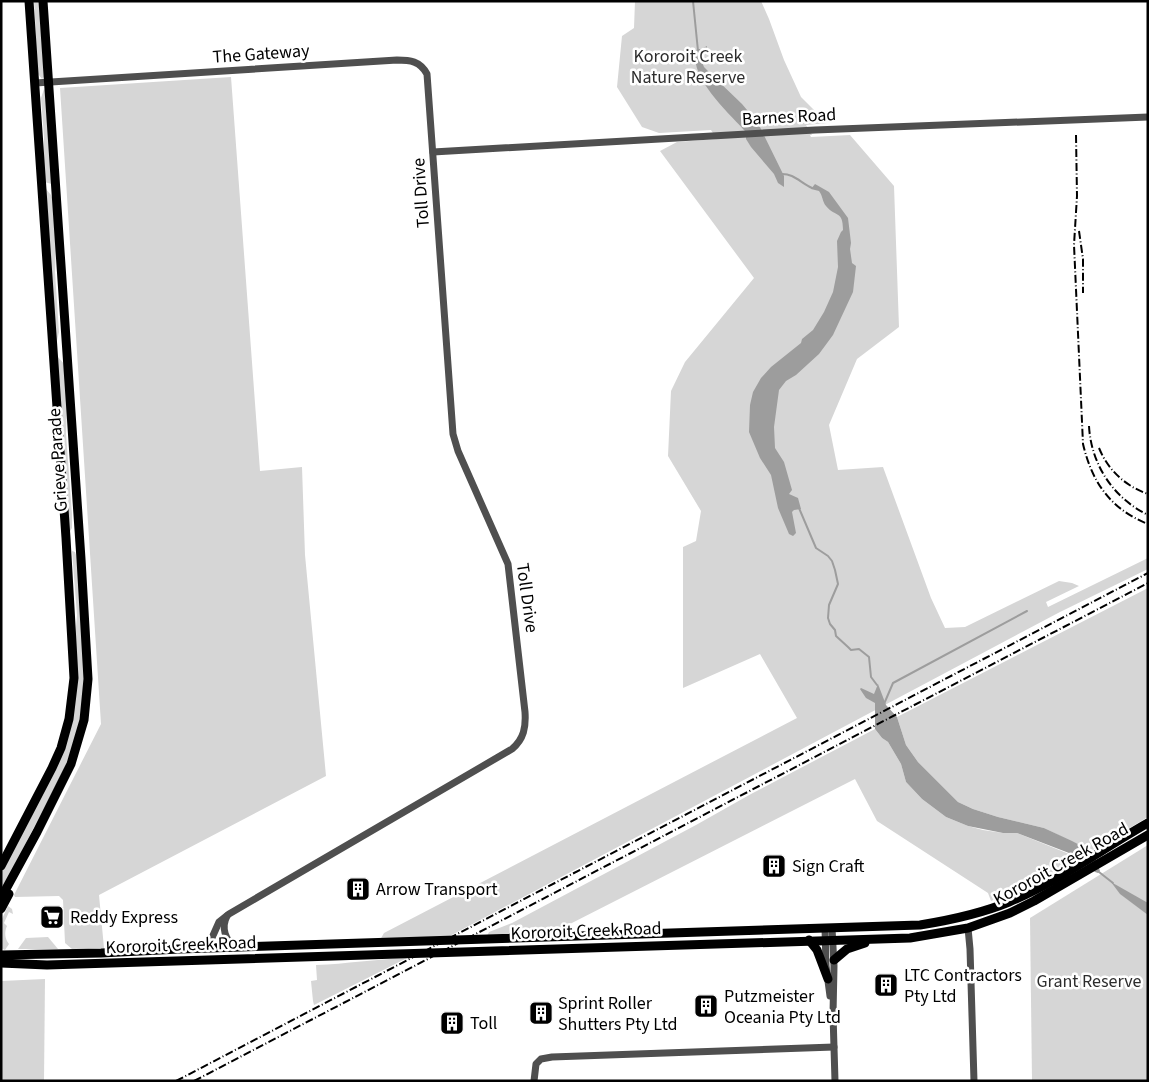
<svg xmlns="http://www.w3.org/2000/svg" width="1149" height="1082" font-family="'Source Sans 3',sans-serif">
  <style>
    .green { fill: #d6d6d6 }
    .water { fill: #9d9d9d }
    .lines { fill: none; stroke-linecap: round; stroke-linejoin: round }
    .stream { stroke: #9d9d9d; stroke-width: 2 }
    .minor { stroke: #4f4f4f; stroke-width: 7 }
    .major { stroke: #000; stroke-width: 9 }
    .rail { stroke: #000; stroke-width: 2; stroke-dasharray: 8 2.5 1 2.5; stroke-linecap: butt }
    .labels { text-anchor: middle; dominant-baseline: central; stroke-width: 5; stroke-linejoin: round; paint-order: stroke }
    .street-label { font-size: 18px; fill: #000; stroke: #fff }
    .park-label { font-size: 18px; fill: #2d2d2d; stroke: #fff }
    .poi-label { font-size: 18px; fill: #000; stroke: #fff; text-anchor: start }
  </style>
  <rect width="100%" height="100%" fill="#fff"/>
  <g class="green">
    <polygon points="34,1 39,1 44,77 42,79 38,74 36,64 36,34"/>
    <polygon points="635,1 761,1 769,19 784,60 801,97 827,123 806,125 812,135 810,135 811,137 850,135 894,186 899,327 857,359 829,425 838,470 883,467 931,598 945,628 965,627 1059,581 1072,583 1079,586 1046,602 1048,607 1148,558 1148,569 1060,612 448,937 380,940 384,933 797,718 760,654 683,688 683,547 696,541 701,511 668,456 671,391 685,362 754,278 660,151 677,142 717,139 711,130 659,133 642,127 617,87 622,36 634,28"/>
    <polygon points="231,77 260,471 302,467 305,555 326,776 99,895 104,948 72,949 65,943 63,900 59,896 15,897 14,895 101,724 60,88"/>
    <polygon points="44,89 45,90 52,184 44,182 44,137 41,98"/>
    <polygon points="46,189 51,195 53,200 56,247 55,272 59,332 56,345"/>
    <polygon points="57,356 65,365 67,408 66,434 72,514 72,528 69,533"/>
    <path d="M72,551L75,552L78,561C80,597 85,633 85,669C86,704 77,739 63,771L1,891V873L28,823L66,745L77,615Z"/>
    <polygon points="1148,588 1148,817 1091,851 1044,828 998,817 973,809 958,802 918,762 906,745 897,717"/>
    <polygon points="875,729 882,738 888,742 901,764 906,782 922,799 946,817 968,826 983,830 1003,833 1017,833 1079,858 1033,883 991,901 988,893 877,821 855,779 566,926 555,933 487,936 489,932 512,923 696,825 751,794"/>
    <polygon points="1148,845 1148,1081 1032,1081 1030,918"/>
    <path d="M8,906L12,909L13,914L9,912L4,923L7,926C4,932 5,939 9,944L5,950L1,948V921Z"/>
    <polygon points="48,937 58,949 18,949 26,938"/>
    <path d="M407,958L314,1005L313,1001L311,981L317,980L316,965C346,964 376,959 407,958Z"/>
    <polygon points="45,979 44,1081 1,1081 1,981"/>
  </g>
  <g class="water">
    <path d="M707,46V49L702,53V62L704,67L715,78L742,104L758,123L784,176V187L778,183L774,174L751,147L746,139V132C730,114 686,75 697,49H701Z"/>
    <path d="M815,184L829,192L848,218L851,243L850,249L852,263L856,266L853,292L833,335L819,354L796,375L786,381L779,390L774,427L775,448L784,462L792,490L789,494L798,498L801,509L794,510L792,512L796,533L793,536L789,534L778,508L771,475L760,458L749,432L750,405L753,392L761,378L771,367L801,343L802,339L813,330L824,312L833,292L838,267L837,241L841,232L843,230C843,210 836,218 826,206C822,201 823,196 819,191L811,189Z"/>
    <polygon points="878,684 886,705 897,717 906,745 918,762 958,802 973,809 998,817 1044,828 1072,841 1093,852 1100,871 1098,873 1095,872 1077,856 1069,853 1017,833 1003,833 968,826 946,817 922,799 906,782 901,764 888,742 882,738 875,729 875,703 866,698 860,689 861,688 874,694"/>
    <polygon points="1111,882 1148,903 1148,915 1120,894"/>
  </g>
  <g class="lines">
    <g class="stream">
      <polyline points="693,1 698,51"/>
      <path d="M781,174C793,173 801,183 812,188"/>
      <polyline points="799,508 816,548 828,556 832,561 835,570 838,584 829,605 828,618 830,624 835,630 836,636 848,647 851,650 859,649 869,657 871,677 877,685"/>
      <polyline points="884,704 893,683 1027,611"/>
      <polyline points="1099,872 1113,883"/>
    </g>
    <g class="minor">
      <path d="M35,83L397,60C410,60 420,61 427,74L453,434L458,451L508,564L525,712C526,727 524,739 512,749L229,914L219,922L211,940L201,947"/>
      <polyline points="433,152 815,130 1148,117"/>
      <path d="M227,916C221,927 225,941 236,947"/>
      <polyline points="825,928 826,966 830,996"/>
      <polyline points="832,928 834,966 833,1014 835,1081"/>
      <polyline points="968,928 970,949 974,1081"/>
      <polyline points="534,1081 536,1064 541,1059 552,1057 834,1047"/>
    </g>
    <g class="major">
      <polyline points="1,866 52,768 61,748 69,719 74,678 66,538 29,1"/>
      <polyline points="1,898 37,832 71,764 84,720 88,679 81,559 43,1"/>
      <polyline points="1,909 9,894"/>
      <polyline points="809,940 817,950 828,979"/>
      <path d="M1,955L101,953L179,949L920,925C951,920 980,914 1009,902C1058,882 1102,849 1148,823"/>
      <polyline points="834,960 847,949 865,943"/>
      <polyline points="1,963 47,965 910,938 968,928 1010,913 1034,901 1148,835"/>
    </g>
    <g class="rail">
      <path d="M1076,135L1077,196L1074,245L1083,444C1092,482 1110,509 1148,524"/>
      <polyline points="1079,231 1083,259 1083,293"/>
      <path d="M1089,426C1091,464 1113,498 1148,515"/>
      <path d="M1099,448C1108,470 1125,486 1148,494"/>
      <polyline points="176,1081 1148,573"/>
      <polyline points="194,1081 1148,583"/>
    </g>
  </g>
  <defs>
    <g id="building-square" transform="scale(1.25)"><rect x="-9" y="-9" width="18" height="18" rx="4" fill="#000" stroke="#fff"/><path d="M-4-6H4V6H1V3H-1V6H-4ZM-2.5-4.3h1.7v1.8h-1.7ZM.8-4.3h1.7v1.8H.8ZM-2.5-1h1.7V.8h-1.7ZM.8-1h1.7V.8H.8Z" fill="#fff"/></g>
    <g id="supermarket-square" transform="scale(1.25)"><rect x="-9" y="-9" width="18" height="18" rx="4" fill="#000" stroke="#fff"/><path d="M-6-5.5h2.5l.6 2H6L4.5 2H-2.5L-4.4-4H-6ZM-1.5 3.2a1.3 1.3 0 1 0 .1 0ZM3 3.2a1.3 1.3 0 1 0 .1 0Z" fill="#fff"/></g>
  </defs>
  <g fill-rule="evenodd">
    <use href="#building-square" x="774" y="866"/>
    <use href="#building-square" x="358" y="889"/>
    <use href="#supermarket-square" x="52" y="917"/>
    <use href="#building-square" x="886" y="985"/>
    <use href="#building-square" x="706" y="1006"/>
    <use href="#building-square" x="541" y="1013"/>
    <use href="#building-square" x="452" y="1023"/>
  </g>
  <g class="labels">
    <g class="street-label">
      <text transform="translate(261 54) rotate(-4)">The Gateway</text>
      <text transform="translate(789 117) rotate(-3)">Barnes Road</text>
      <text transform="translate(421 193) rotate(-94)">Toll Drive</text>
      <text transform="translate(58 460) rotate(-94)">Grieve Parade</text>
      <text transform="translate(527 598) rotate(82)">Toll Drive</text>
      <text transform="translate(1061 864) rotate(-29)">Kororoit Creek Road</text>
      <text transform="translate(586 931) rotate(-2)">Kororoit Creek Road</text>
      <text transform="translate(181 945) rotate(-2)">Kororoit Creek Road</text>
    </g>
    <g class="park-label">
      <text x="688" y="56">Kororoit Creek<tspan x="688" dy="21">Nature Reserve</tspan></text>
      <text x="1089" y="981">Grant Reserve</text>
    </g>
    <g class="poi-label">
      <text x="792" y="866">Sign Craft</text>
      <text x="376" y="889">Arrow Transport</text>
      <text x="70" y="917">Reddy Express</text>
      <text x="904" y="975">LTC Contractors<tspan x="904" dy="21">Pty Ltd</tspan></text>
      <text x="724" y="996">Putzmeister<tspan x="724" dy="21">Oceania Pty Ltd</tspan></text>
      <text x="558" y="1003">Sprint Roller<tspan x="558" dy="21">Shutters Pty Ltd</tspan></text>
      <text x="470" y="1023">Toll</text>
    </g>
  </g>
  <rect width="1149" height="1082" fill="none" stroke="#000000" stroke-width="5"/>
</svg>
